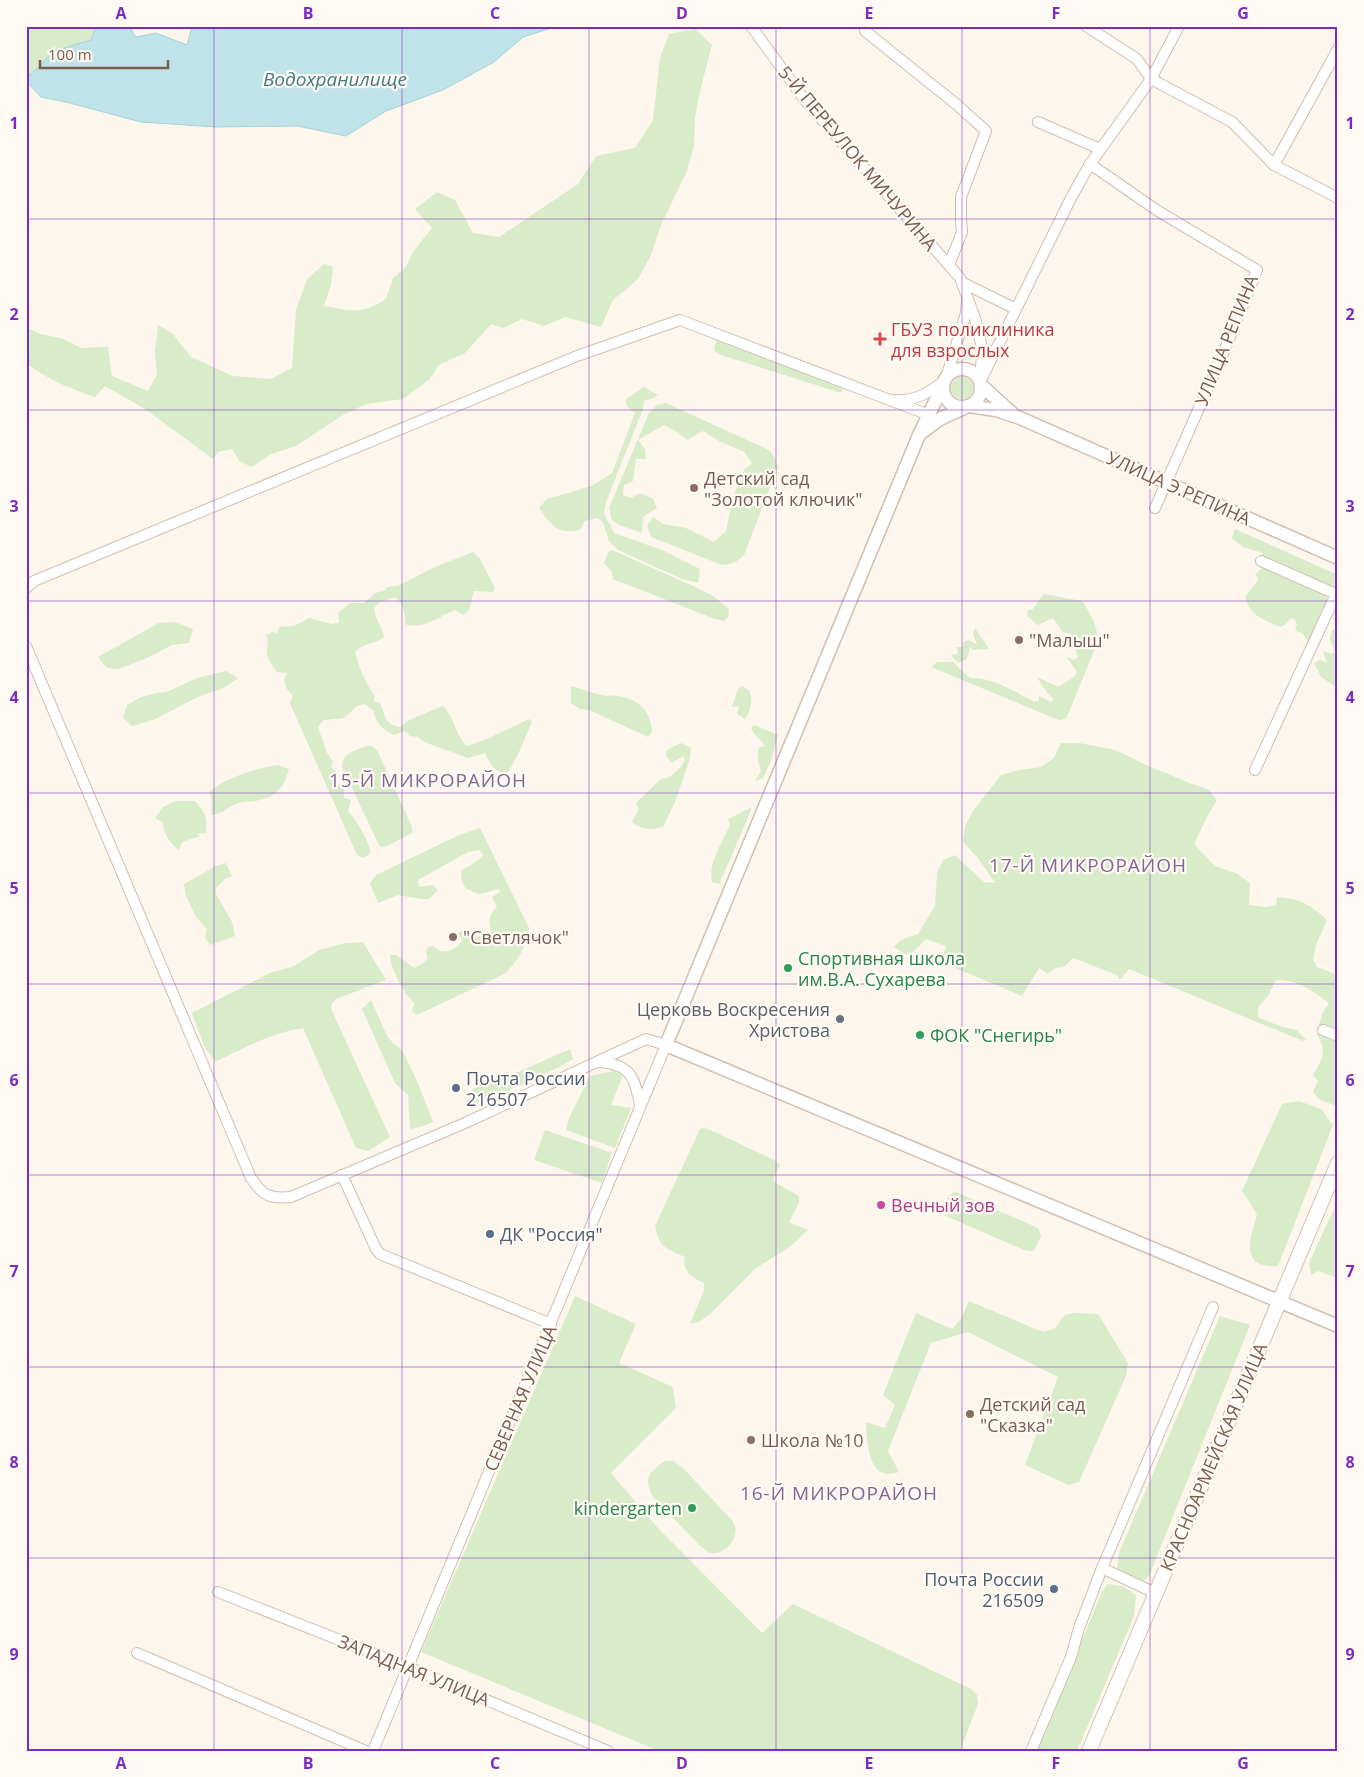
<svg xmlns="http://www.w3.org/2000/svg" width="1364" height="1777" font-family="'Open Sans',sans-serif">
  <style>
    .green { fill: #d8ecc9 }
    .water { fill: #bfe3e8; stroke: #a5d3da }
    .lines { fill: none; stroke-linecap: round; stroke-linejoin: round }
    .minor-casing { stroke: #d1beb0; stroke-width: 12 }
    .tertiary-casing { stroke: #d1beb0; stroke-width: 15 }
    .secondary-casing { stroke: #d6c0b0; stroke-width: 16 }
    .minor { stroke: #fff; stroke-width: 10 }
    .tertiary { stroke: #fff; stroke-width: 12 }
    .secondary { stroke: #fff; stroke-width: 14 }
    .grid { fill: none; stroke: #7b2cbf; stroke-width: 1; stroke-opacity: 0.55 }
    .health-dot { fill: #e0444e; stroke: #fffaf3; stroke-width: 2 }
    .education-dot { fill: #8d6e63; stroke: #fffaf3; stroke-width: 2 }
    .leisure-dot { fill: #2e9e5b; stroke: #fffaf3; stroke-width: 2 }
    .worship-dot { fill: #6b7280; stroke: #fffaf3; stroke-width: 2 }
    .service-dot { fill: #5c6f8a; stroke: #fffaf3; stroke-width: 2 }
    .hotel-dot { fill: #d1479c; stroke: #fffaf3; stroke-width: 2 }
    .labels { text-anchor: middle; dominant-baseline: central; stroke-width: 4.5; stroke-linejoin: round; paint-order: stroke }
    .street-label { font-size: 18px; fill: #7a5c4d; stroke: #fffaf3 }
    .health-label { font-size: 18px; fill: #be3a42; stroke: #fffaf3; text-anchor: start }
    .education-label { font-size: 18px; fill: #785e54; stroke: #fffaf3; text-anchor: start }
    .leisure-label { font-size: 18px; fill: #27864d; stroke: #fffaf3; text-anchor: start }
    .worship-label { font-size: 18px; fill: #5b616d; stroke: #fffaf3; text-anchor: end }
    .service-label { font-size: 18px; fill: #4e5e75; stroke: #fffaf3; text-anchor: start }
    .hotel-label { font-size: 18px; fill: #b23c85; stroke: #fffaf3; text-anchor: start }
    .water-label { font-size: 19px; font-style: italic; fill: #437c86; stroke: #fffaf3 }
    .neighbourhood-label { font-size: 19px; letter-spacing: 1px; fill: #846695; stroke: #fffaf3 }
    .neatline { fill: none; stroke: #7b2cbf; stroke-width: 2 }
    .grid-label { font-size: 16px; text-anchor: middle; font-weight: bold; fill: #7b2cbf }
  </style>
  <rect width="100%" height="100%" fill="#fdf6ec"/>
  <g class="green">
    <polygon points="26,26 96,26 91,40 54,51 26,79"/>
    <path d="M695,29L712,45L700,91L695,118L694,146L687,171L661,225L651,255L638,279L613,300L601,327L565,317L544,326L522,319L503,328L491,324L465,353L439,365L429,380L403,399L366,404L343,415L296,446L271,454L252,467L239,461L232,449L218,452L213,459L145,409L105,386L95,397C70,389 47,379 26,363V326L37,333L63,339L81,348L108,347L112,376L148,391L157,374L155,352L158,325L172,333L191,357L233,376L271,379L292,368L296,310L307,279L324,264L333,267L331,285L324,306C353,311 360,315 386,299L393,278L406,267L413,252L432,228L415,209L437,192L455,200L473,233L499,237L578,184L596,156L635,148L653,120L660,58L669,34Z"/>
    <polygon points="717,338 843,387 841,393 718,354 714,350"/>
    <circle cx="962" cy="388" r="11"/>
    <path d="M644,387L658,395L651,399L644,400L643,409L608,497C600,519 607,515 614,533L662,550L700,569L698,583L682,579L618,550L609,541L603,522L597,518L585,521L580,530C556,534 552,526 539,508L547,499L592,486L612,473L635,413L627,406L626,399Z"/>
    <path d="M666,403L769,450L775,458L778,467L744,555C737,562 730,566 719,564L651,537L647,525L653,517L663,524L686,528L714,542L726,531L733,497L744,470L752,463L744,452L719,441L703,431L687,440L679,433L664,425L638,440L645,449L646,459H636L633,481L624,485L623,495L631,498L640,493L653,499L657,508L643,517L642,533L619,525L612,520L609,508L649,413L657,405Z"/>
    <path d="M1235,529L1338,575V599L1325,594C1332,609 1315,629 1308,642L1303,634L1295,630L1297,624L1294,618L1290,619L1285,625L1280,627C1263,619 1251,617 1245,597L1258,580L1256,574L1262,568L1263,553L1243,547L1232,538Z"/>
    <polygon points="612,550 693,586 713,596 729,609 728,617 724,621 715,619 613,579 612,572 604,563 608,553"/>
    <path d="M473,552L480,559L495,588L493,592L474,591L469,610L464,615L455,610C440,616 421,631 405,624C406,614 403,603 395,597L379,603L374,608C375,619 382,626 384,637C374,645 364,642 355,652C357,662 362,674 367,683C369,689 373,692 375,698L373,701L380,703C386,716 384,724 400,727L409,720L443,706C455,718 455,735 467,746L487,739L529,719L532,722L520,750L507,775C494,771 491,765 485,753L468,758L424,742L418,737L410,736L405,731L394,735C382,729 376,723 373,710L364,704L357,706L344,718L324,720L318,727L327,753L333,761L331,766L336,772L338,784L344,787V798L351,800L348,812C357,819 368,841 371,853L363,858L357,855L290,703L293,696L287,689L284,679L287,673L277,672C273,667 268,661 267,654C266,647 270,643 266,635L272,632L277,633L279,627L294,626L309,618L332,624L339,623L338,613L350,603H364L375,593L384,591L388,587L398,586L435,567Z"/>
    <path d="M1044,594L1082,601C1090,613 1100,629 1097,644L1066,719L1059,720L931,667L937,662H954L959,668L970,678C993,677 1015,692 1035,702L1039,700V696L1051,702L1054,699L1047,693L1037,677L1058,687L1074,677L1077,672L1066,656L1074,660L1078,657L1076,651L1070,644L1075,642L1071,634L1063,632L1053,618L1038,625L1027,616L1028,610H1032Z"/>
    <polygon points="174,622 193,629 189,643 172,645 147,658 119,669 107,668 98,657 159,623"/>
    <polygon points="975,628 989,649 973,650 970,647 967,659 958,663 951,655 958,654 957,647 963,647 963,642 968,640 977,644 973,634"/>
    <polygon points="1338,628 1338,686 1336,687 1321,677 1314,663 1320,660 1327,663 1323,651 1331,654 1335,652 1330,640 1332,630"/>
    <polygon points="226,671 238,678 222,689 202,695 153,720 132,726 123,718 127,705 141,697 157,693 167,692 197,678"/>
    <path d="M571,686C582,689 595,694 606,696C610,696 614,695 618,696C639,699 651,711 652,732L648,737L589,710L580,709L571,703Z"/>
    <path d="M742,686C744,688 747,689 749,691C754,698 750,714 745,719L737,714L739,706L732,707L738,689Z"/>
    <path d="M754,725L778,735L771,761L763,778L755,781L761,771L758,761V748L765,746C761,738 754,736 751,728Z"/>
    <path d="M681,743L691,748L690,758L675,802L663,827C651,830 642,830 632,822L639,809L636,803L661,779L670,777L680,768L685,760L683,756L672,763L666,756L667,750Z"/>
    <path d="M1061,743H1079L1116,750L1144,764L1192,784L1208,789L1217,800L1207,817L1194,844L1215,866L1236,873L1250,883L1249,905L1265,907L1276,905L1277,897C1300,899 1310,904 1327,920L1316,945L1313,960L1317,967L1338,975V1107L1319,1099L1313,1092L1318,1081L1313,1075C1322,1060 1328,1051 1317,1035C1319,1024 1321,1013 1329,1003C1313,991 1296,979 1276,980L1268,996L1258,1007V1017L1282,1027L1297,1030L1306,1040L1303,1041L1129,969L1120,980L1117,975L1073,958L1064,967L1055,968L1048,974L1039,968L1022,996L941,962L946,946L926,939L914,951L906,955L894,947L901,940L918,934L935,906L937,873L943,860L955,855L984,882L995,883L978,858L963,842L965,826L973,811L1001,775L1020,770L1041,767L1054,758Z"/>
    <path d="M367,746H371L377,750L412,827V833L387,846L381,847L378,843L342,767C343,752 355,751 367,746Z"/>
    <path d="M278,765L289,769C283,789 277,797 255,801C248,802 242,801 236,804C227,808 221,814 211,815L212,804L210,791C226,778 257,768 278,765Z"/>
    <path d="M176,801H195C205,813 208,817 206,833L196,834L200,836L182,842L179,850C170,843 163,834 163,823L155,818L163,807Z"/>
    <path d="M752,807L733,853L719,884L712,882C708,861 723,843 730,824L728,819Z"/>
    <path d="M480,828L529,928C527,945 518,962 504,974L417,1015L412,1011L414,1003C404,994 390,968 390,955H396L414,968L422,964L428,958L426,952L428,947L433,946C443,956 454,951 462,941L458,933L467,929L472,937L477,938L491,931C488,920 489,914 497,907L492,897L500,892L499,889L479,894L466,889L462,882L461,870L470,866L484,855L479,850L468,852L418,880L419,887L432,885L438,890L429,899H421L398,895L378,903L370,883L376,875L457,836Z"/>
    <polygon points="226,863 232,876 225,879 216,888 216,894 233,924 235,936 210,945 205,938 207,929 196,917 186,896 184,884 216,866"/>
    <path d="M363,942L386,980L336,999L332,1003L331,1009L390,1137L368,1151L356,1148L303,1028C272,1033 243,1048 215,1062L204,1046L192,1013L270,973L294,966L319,950L345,943Z"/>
    <polygon points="371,1000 387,1036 393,1043 402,1050 418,1083 433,1122 421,1127 410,1129 408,1095 395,1083 362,1009"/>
    <polygon points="570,1049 573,1059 557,1068 482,1103 469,1104 472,1089 500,1080"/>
    <polygon points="613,1071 623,1075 611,1105 631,1108 615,1148 566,1130 569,1118 590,1076"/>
    <path d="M1299,1101L1321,1109L1333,1125L1278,1266C1239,1269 1250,1239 1257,1214L1242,1191L1282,1104Z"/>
    <path d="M706,1128L774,1160L780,1165L774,1177V1182L799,1196V1203L789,1222L808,1230L790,1247L756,1268L709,1315L699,1322L690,1324L704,1290V1283C693,1279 681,1270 685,1257C666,1248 659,1248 655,1226L700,1129Z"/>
    <polygon points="545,1130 612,1153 602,1183 534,1160"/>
    <path d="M956,1192L1038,1228L1041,1236L1036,1247L1032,1251L1024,1250L946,1216C942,1209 946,1199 952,1193Z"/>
    <polygon points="1338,1200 1338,1278 1318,1271 1311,1275 1309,1263"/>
    <polygon points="575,1296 636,1324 619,1363 673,1387 676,1408 611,1473 657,1527 762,1633 793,1604 971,1689 977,1695 978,1704 960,1751 659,1751 421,1652"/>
    <path d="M969,1301L1043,1332L1055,1328L1065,1315L1074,1313L1098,1314L1128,1363L1126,1376L1079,1482L1068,1485L1025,1465L1058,1377L968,1332L931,1343L888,1451L899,1472C895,1473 890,1474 887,1474C867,1472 867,1437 866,1422L885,1428L895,1405L883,1395L916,1313L952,1329L961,1319Z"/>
    <polygon points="1220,1316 1250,1325 1149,1576 1143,1582 1117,1568 1119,1553"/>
    <path d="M665,1461H673L683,1468L731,1519C732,1520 735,1526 735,1526C738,1540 724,1555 710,1553C707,1552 703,1548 700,1546L653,1497C643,1478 649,1472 665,1461Z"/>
    <polygon points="1107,1584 1123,1586 1136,1595 1134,1616 1077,1751 1036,1751 1101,1594"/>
  </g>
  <polygon class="water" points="96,26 129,26 136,37 156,33 187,45 192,26 558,26 523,37 494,62 443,90 386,111 346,136 297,126 216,127 141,122 66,102 41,97 26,81 26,79 54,51 91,40"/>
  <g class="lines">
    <g class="minor-casing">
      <g id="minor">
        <polyline points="751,26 804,99 960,278 975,318 983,352 979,379"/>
        <polyline points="1086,26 1137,59 1151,79 1232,122 1274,165 1338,198"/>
        <polyline points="865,31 956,104 986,131 961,197 961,220 962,232 949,265"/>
        <polyline points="1038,122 1100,149"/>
        <polyline points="1090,164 1158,211 1257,270 1225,349 1155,508"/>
        <polyline points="1274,165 1338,49"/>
        <polyline points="963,283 1016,309"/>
        <polyline points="946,378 966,313 967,301"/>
        <polyline points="982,378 1072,196 1090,164 1151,79 1179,26"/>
        <path d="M895,400C914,402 930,392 944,381"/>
        <polyline points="1261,561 1338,595"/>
        <polyline points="26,588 34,581 577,356 680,320 929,415"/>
        <path d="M26,646L251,1178C263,1196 270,1199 291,1197L465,1123L646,1039L666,1045L373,1751"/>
        <polyline points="1255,770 1336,594"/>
        <polyline points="1323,1030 1338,1036"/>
        <path d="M599,1062C630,1064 635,1077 640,1105"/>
        <polyline points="342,1175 376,1249 380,1254 551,1324"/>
        <polyline points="1102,1568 1155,1593"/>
        <polyline points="218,1592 408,1667 608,1751"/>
        <polyline points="137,1653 366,1751"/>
        <polyline points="1031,1751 1071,1657 1079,1628 1102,1568 1213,1307"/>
      </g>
    </g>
    <g class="tertiary-casing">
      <g id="tertiary">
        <circle cx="962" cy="388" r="19"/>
        <polyline points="943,385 919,435 666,1045 1338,1326"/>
        <polyline points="981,385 1012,413"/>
        <polyline points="969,406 996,410 1020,418 1338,558"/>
        <polyline points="921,433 940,419 964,408"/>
      </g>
    </g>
    <g class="secondary-casing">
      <polyline id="secondary" points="1089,1751 1338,1163"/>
    </g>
    <use href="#minor" class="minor"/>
    <use href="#tertiary" class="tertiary"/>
    <use href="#secondary" class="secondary"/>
  </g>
  <path class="grid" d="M214,26V1751M402,26V1751M589,26V1751M776,26V1751M962,26V1751M1150,26V1751M26,219H1338M26,410H1338M26,601H1338M26,793H1338M26,984H1338M26,1175H1338M26,1367H1338M26,1558H1338"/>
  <path class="health-dot" d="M877.5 331.5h5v5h5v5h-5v5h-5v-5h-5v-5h5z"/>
  <g class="education-dot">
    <circle cx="694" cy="488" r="5"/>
    <circle cx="1019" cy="640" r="5"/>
    <circle cx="453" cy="937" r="5"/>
    <circle cx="970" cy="1414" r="5"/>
    <circle cx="751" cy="1440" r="5"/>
  </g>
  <g class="leisure-dot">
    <circle cx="788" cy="968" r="5"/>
    <circle cx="920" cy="1035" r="5"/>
    <circle cx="692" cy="1508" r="5"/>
  </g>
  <circle class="worship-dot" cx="840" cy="1019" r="5"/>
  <g class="service-dot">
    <circle cx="456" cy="1088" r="5"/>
    <circle cx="490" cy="1234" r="5"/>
    <circle cx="1054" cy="1589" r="5"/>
  </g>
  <circle class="hotel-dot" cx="881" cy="1205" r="5"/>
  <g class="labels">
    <g class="street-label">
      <text transform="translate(858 158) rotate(50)">5-Й ПЕРЕУЛОК МИЧУРИНА</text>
      <text transform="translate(1226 340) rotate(-68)">УЛИЦА РЕПИНА</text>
      <text transform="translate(1179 488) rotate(24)">УЛИЦА Э.РЕПИНА</text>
      <text transform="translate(520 1398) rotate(-67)">СЕВЕРНАЯ УЛИЦА</text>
      <text transform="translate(1213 1457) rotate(-67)">КРАСНОАРМЕЙСКАЯ УЛИЦА</text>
      <text transform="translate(414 1670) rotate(22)">ЗАПАДНАЯ УЛИЦА</text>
    </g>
    <g class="health-label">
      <text x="891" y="329">ГБУЗ поликлиника<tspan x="891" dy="21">для взрослых</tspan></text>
    </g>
    <g class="education-label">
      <text x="704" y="478">Детский сад<tspan x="704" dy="21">"Золотой ключик"</tspan></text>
      <text x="1029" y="640">"Малыш"</text>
      <text x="463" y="937">"Светлячок"</text>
      <text x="980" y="1404">Детский сад<tspan x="980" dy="21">"Сказка"</tspan></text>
      <text x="761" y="1440">Школа №10</text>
    </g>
    <g class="leisure-label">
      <text x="798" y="958">Спортивная школа<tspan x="798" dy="21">им.В.А. Сухарева</tspan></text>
      <text x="930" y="1035">ФОК "Снегирь"</text>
      <text x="682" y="1508" text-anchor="end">kindergarten</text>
    </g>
    <g class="worship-label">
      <text x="830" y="1009">Церковь Воскресения<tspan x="830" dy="21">Христова</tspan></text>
    </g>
    <g class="service-label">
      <text x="466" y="1078">Почта России<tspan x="466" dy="21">216507</tspan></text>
      <text x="500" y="1234">ДК "Россия"</text>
      <text x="1044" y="1579" text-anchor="end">Почта России<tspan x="1044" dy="21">216509</tspan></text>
    </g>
    <g class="hotel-label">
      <text x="891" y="1205">Вечный зов</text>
    </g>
    <g class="water-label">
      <text x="335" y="79">Водохранилище</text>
    </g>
    <g class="neighbourhood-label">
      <text x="428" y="780">15-Й МИКРОРАЙОН</text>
      <text x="1088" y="865">17-Й МИКРОРАЙОН</text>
      <text x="839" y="1493">16-Й МИКРОРАЙОН</text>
    </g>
  </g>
  <rect width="1364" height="1777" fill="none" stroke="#fffaf3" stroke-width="55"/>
  <path d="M40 60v8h128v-8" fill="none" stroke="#7a5c4d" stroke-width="2.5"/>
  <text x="48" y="60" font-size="15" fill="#7a5c4d" stroke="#fffaf3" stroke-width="4" paint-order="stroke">100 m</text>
  <rect x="28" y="28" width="1308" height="1722" class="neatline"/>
  <g class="grid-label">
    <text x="121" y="19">A</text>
    <text x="308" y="19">B</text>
    <text x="495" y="19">C</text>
    <text x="682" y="19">D</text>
    <text x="869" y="19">E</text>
    <text x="1056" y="19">F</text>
    <text x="1243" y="19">G</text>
    <text x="14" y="129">1</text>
    <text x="1350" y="129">1</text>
    <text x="14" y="320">2</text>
    <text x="1350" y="320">2</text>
    <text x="14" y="512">3</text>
    <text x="1350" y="512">3</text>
    <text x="14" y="703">4</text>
    <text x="1350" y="703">4</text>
    <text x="14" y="894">5</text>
    <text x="1350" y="894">5</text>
    <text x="14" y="1086">6</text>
    <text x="1350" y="1086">6</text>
    <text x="14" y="1277">7</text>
    <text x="1350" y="1277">7</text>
    <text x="14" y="1468">8</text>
    <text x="1350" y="1468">8</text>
    <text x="14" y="1660">9</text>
    <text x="1350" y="1660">9</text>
    <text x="121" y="1769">A</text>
    <text x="308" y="1769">B</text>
    <text x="495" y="1769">C</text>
    <text x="682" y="1769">D</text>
    <text x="869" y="1769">E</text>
    <text x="1056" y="1769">F</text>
    <text x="1243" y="1769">G</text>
  </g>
</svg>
